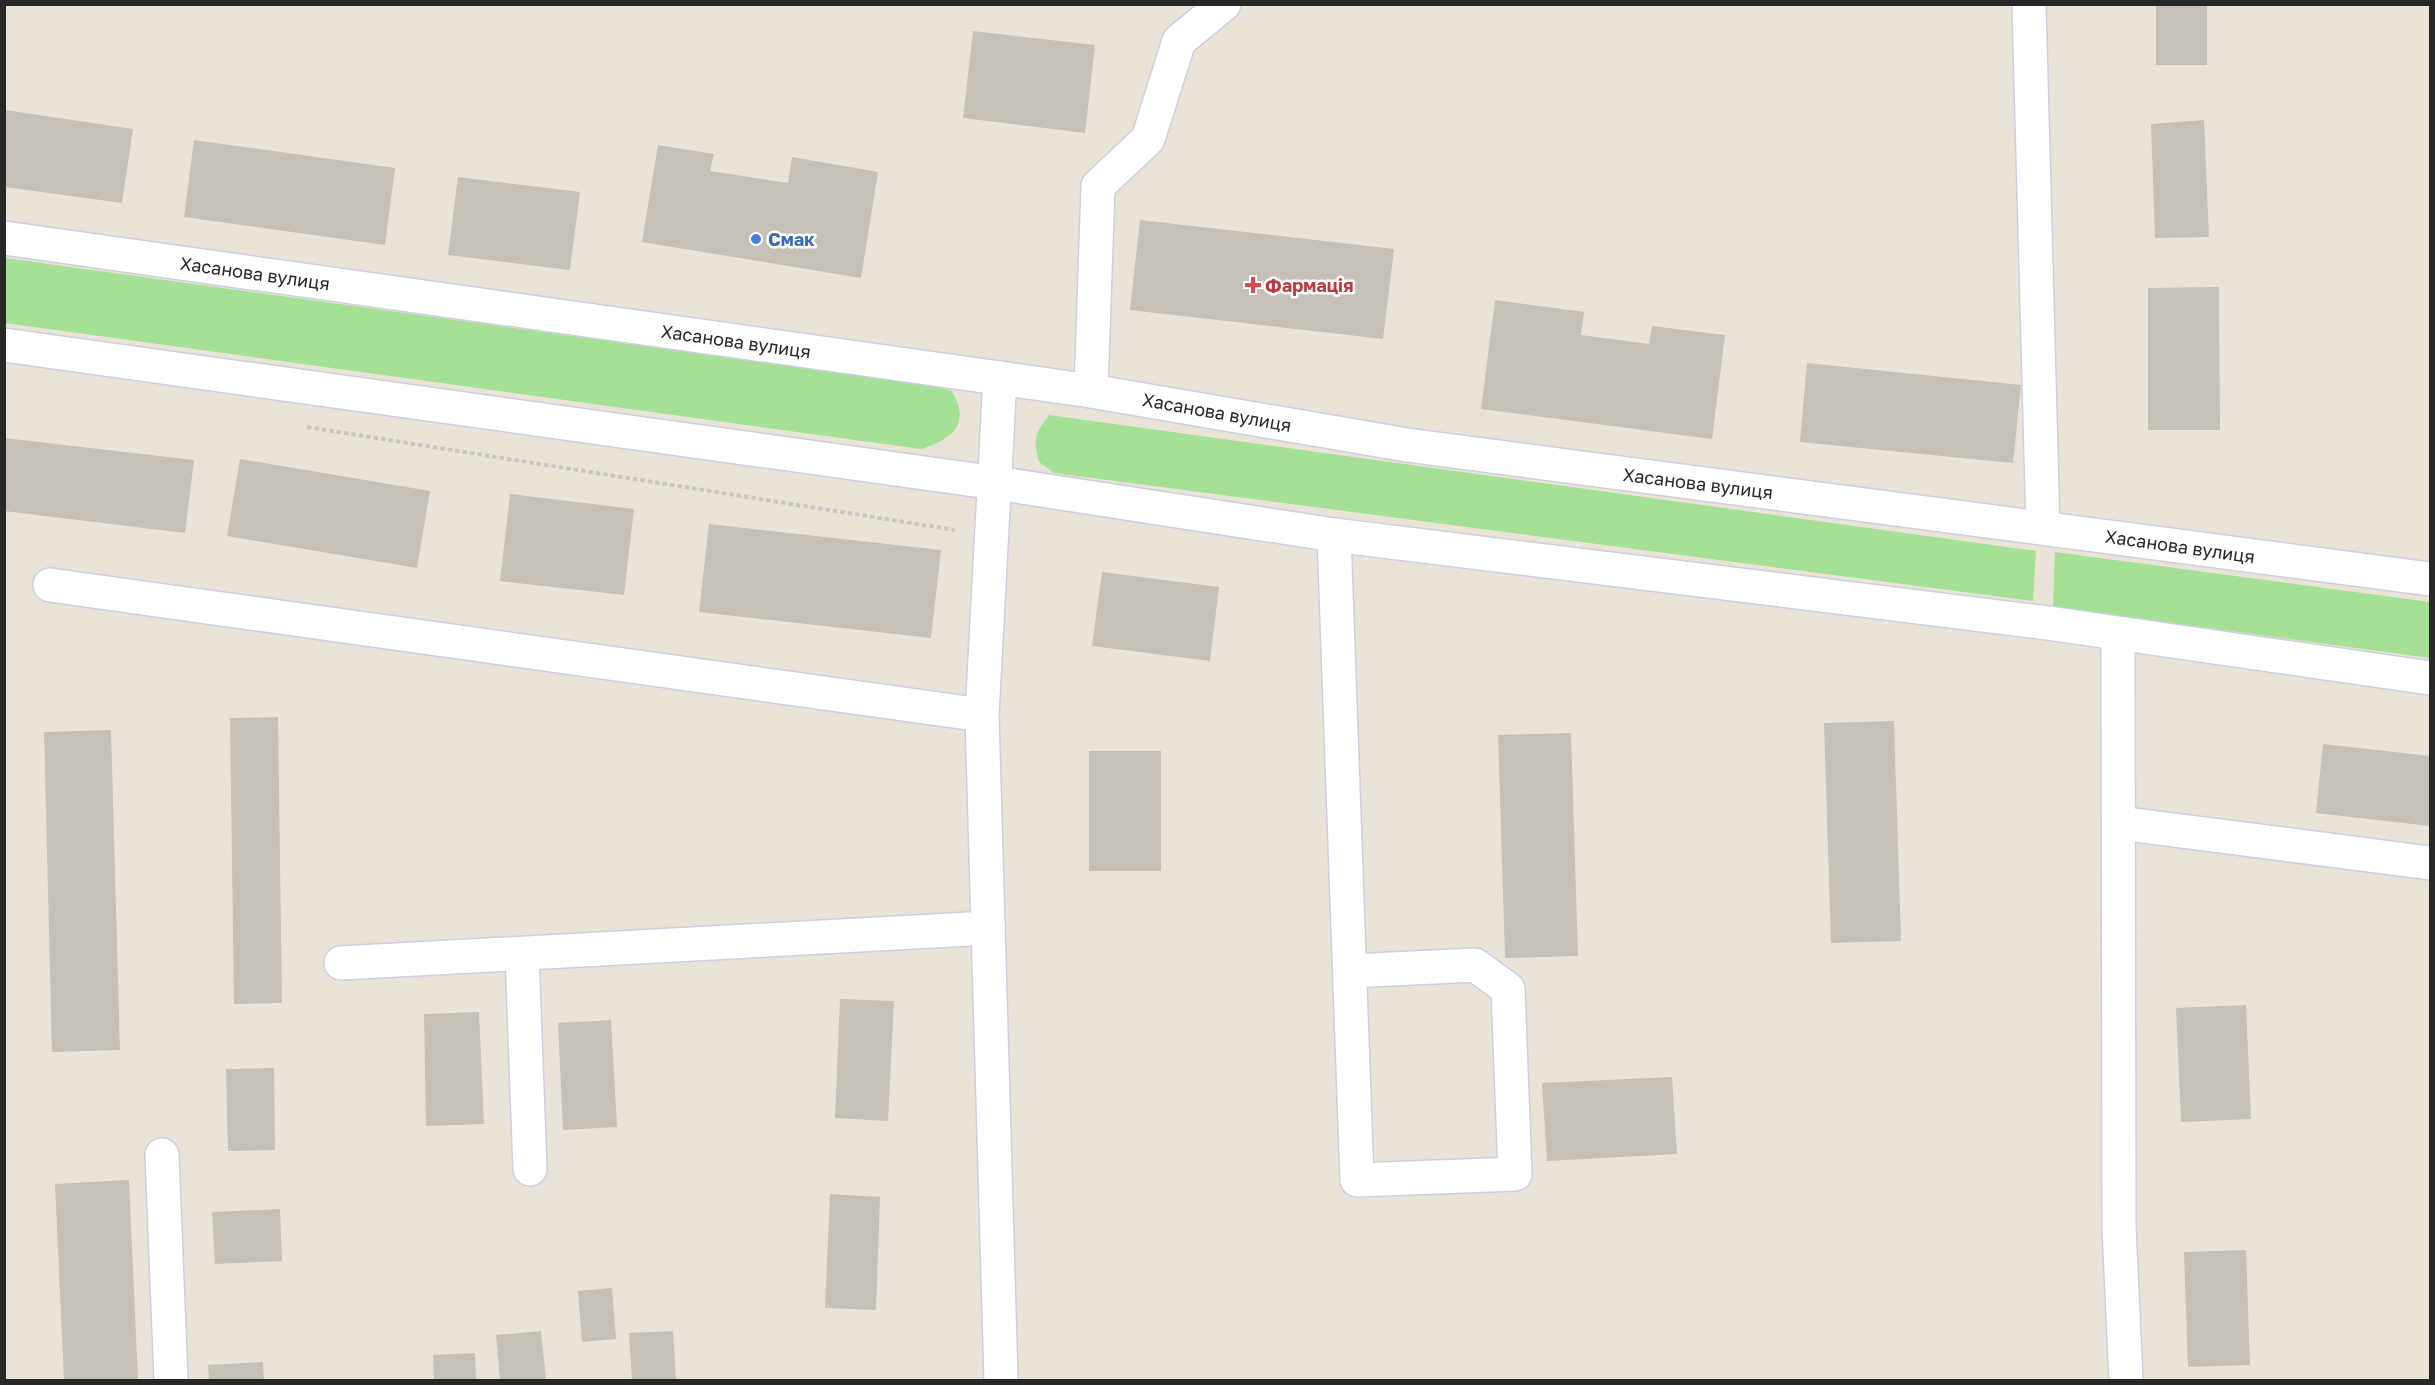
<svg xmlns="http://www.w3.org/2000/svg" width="2435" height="1385" font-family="'Golos Text',sans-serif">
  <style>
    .green { fill: #a5e194 }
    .building { fill: #c5c1b8 }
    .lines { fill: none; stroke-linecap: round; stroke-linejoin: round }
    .minor-casing { stroke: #cdcfe1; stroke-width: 36 }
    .path { stroke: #c7c7c7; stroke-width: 4; stroke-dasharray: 4.5 3; stroke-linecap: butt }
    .minor { stroke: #fff; stroke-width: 33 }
    .shop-dot { fill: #3f7fe0; stroke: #fff; stroke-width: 2 }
    .health-dot { fill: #e0444e; stroke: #fff; stroke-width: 2 }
    .labels { text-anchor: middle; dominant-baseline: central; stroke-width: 5; stroke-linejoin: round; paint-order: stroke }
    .shop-label { font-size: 18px; font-weight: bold; fill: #366cbe; stroke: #fff; text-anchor: start }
    .street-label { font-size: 18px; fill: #272727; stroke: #fff }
    .health-label { font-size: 18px; font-weight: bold; fill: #be3a42; stroke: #fff; text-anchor: start }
  </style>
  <rect width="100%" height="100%" fill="#eae4d8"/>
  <g class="green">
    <path d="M5,258L936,386L952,391C971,425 952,439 921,449L5,323Z"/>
    <path d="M1049,415L2036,551L2033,601L1054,473L1039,462C1033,438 1034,435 1049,415Z"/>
    <polygon points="2055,552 2430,602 2430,658 2053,607"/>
  </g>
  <g class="building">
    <rect x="2156" y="4" width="51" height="61"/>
    <polygon points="973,31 1095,45 1085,133 963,118"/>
    <polygon points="5,110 133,129 122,203 5,187"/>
    <polygon points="2204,120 2209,237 2155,238 2151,124"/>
    <polygon points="194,140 395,168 385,245 184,217"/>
    <polygon points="658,145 714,154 710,171 788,183 792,157 878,172 861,278 642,242"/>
    <polygon points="458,177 580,192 570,270 448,255"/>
    <polygon points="1140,220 1394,249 1383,339 1130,310"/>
    <polygon points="2219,287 2220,430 2148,430 2148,288"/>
    <polygon points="1495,300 1584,312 1581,335 1649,344 1652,326 1725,335 1712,439 1481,409"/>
    <polygon points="1807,363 2021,385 2013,463 1800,442"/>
    <polygon points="4,438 194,460 185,533 4,511"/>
    <polygon points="240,459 430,491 417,568 227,536"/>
    <polygon points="510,494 634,509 624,595 500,581"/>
    <polygon points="709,524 941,550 931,638 699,612"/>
    <polygon points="1102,572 1219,587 1210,661 1092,646"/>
    <polygon points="278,717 282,1003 234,1004 230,718"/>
    <polygon points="1894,721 1901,941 1831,943 1824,723"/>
    <polygon points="111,730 120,1050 52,1052 44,732"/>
    <polygon points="1571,733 1578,956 1505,958 1498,735"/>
    <polygon points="2323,744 2430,756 2430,826 2316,813"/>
    <rect x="1089" y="751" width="72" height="120"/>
    <polygon points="840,999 894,1001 888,1121 835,1118"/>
    <polygon points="2246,1005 2251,1119 2181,1122 2176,1008"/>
    <polygon points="479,1012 484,1124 426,1126 424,1014"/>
    <polygon points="611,1020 617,1127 563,1130 558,1023"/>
    <polygon points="274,1068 275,1150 228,1151 226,1069"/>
    <polygon points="1672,1077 1677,1154 1547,1161 1542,1083"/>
    <polygon points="129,1180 138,1380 64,1380 55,1184"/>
    <polygon points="830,1194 880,1197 876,1310 825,1308"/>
    <polygon points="280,1209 282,1261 215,1264 212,1212"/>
    <polygon points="2246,1250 2250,1365 2188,1367 2184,1252"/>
    <polygon points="612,1288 616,1339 582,1342 578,1291"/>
    <polygon points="541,1331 546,1380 500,1380 496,1335"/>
    <polygon points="673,1331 676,1380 632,1380 629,1333"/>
    <polygon points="475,1353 476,1380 434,1380 433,1355"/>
    <polygon points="263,1362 264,1380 209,1380 208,1365"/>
  </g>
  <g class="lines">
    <g class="minor-casing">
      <g id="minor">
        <polyline points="2029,4 2043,528"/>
        <polyline points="4,238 1091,391 1407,445 2430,579"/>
        <polyline points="4,345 996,483 1334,535 2048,623 2430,678"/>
        <polyline points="1000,378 982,715 1001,1380"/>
        <polyline points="1091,391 1098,186 1148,139 1179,41 1224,4"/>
        <polyline points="1334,535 1357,1180 1515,1174 1508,989 1475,965 1350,971"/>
        <polyline points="50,585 982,715"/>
        <polyline points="2118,634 2119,1227 2126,1380"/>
        <polyline points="2119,823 2430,863"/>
        <polyline points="522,954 530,1169"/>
        <polyline points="341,963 988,928"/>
        <polyline points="162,1155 171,1380"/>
      </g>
    </g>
    <polyline class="path" points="307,427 955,530"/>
    <use href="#minor" class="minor"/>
  </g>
  <circle class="shop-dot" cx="756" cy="239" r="6"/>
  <path class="health-dot" d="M1250 276h6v6h6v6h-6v6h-6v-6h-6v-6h6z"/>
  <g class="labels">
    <g class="shop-label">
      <text x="768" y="239">Смак</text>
    </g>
    <g class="street-label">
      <text transform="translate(255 273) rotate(8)">Хасанова вулиця</text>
      <text transform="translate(736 341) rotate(8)">Хасанова вулиця</text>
      <text transform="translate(1217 412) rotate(10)">Хасанова вулиця</text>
      <text transform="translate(1698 483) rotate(7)">Хасанова вулиця</text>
      <text transform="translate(2180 546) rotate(8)">Хасанова вулиця</text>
    </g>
    <g class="health-label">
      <text x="1265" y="285">Фармація</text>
    </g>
  </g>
  <rect width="2435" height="1385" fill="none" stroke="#272727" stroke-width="12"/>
</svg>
